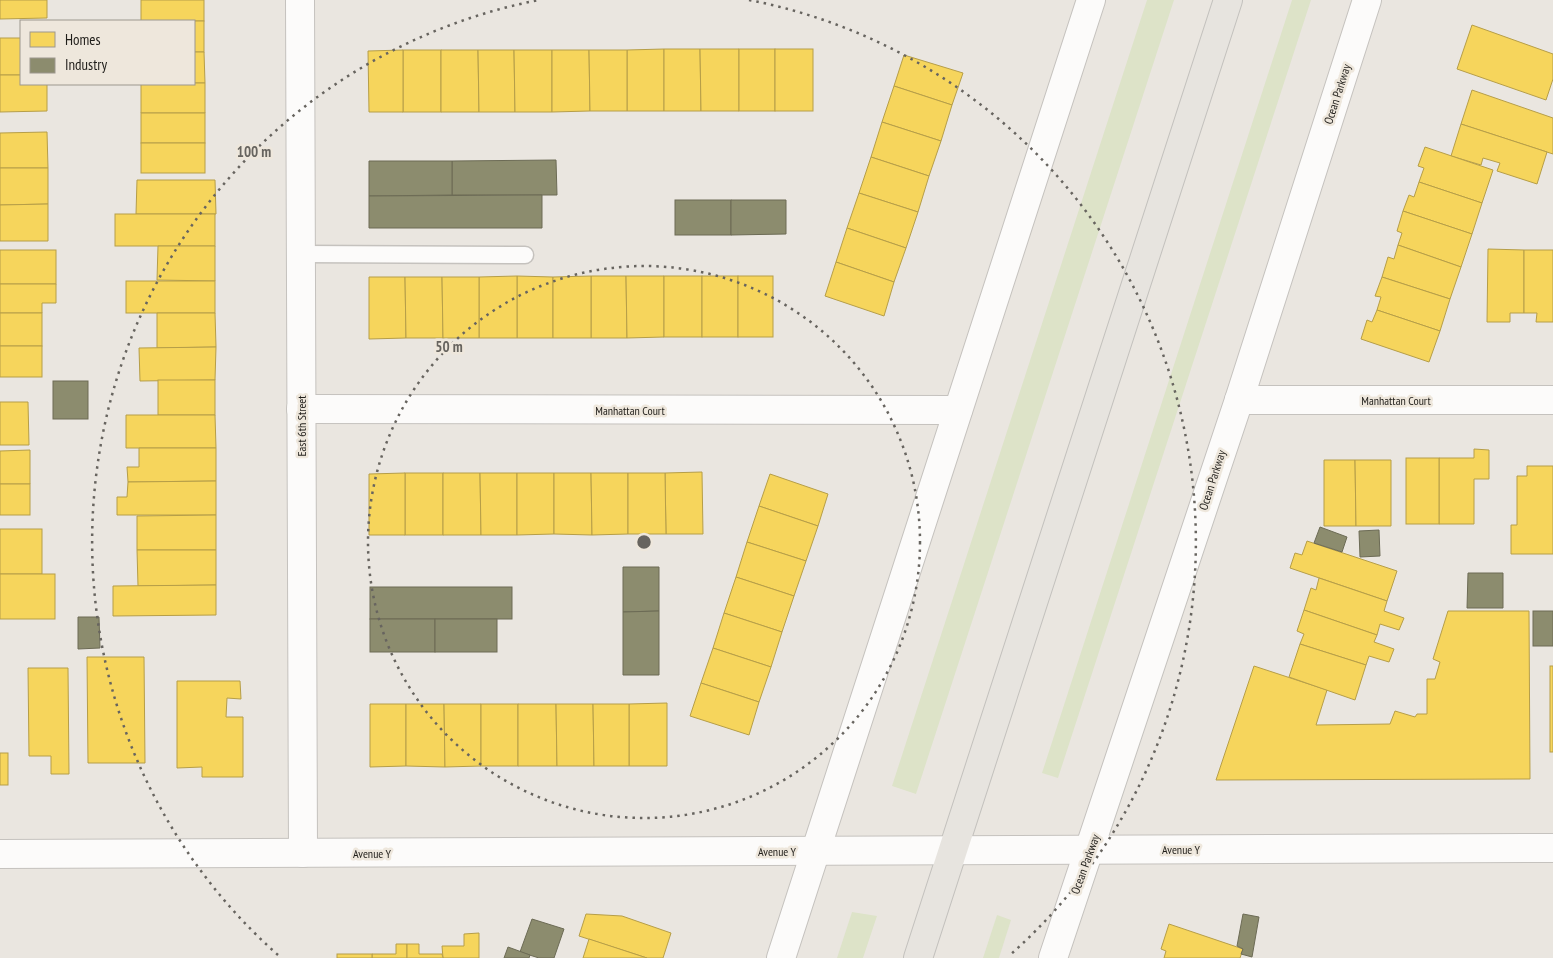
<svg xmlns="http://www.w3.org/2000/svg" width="1553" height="958" font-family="'PT Sans Narrow',sans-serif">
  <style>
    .green { fill: #dde3c8 }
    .homes { fill: #f6d55c; stroke: #b69e48 }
    .industry { fill: #8c8c6e; stroke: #6c6b55 }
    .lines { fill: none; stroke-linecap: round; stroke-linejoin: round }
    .service-casing { stroke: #c5c2be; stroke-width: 19 }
    .minor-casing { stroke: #c5c2be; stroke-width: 30 }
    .primary-casing { stroke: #c3c1bd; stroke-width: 30 }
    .service { stroke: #fcfbfa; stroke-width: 16 }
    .minor { stroke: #fcfbfa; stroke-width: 28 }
    .primary { stroke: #e7e4df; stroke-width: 28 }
    .ring { fill: none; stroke: #67645f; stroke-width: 2.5; stroke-dasharray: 2.5 5 }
    .labels { text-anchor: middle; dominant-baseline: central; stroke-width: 5; stroke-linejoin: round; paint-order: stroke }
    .street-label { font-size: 12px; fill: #201e1a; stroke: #eee7dc }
    .centre { fill: #67645f; stroke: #eee7dc; stroke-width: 2.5 }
    .ring-label { font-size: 15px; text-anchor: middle; font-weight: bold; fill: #67645f; stroke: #eee7dc; stroke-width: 5; stroke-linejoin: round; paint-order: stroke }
  </style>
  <rect width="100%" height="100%" fill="#eae6e0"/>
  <g class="green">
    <polygon points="1147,0 1174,0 916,794 892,786"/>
    <polygon points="1292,0 1311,0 1058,778 1042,773"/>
    <polygon points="852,912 877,916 863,958 837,958"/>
    <polygon points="997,915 1011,920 999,958 983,958"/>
  </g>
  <g class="homes">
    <polygon points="0,0 47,0 47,18 0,19"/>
    <rect x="141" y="0" width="63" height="21"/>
    <rect x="194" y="21" width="10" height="31"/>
    <polygon points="1472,25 1553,54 1553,79 1546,100 1457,69"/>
    <rect x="0" y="38" width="21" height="37"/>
    <polygon points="664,49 664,111 627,111 627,50"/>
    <polygon points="664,49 700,49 701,111 664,111"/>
    <polygon points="700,49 739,49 739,111 701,111"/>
    <rect x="739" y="49" width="36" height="62"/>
    <rect x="775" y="49" width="38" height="62"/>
    <rect x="403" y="50" width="38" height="62"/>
    <polygon points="403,50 403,112 369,112 368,51"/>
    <polygon points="441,50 478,50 479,112 441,112"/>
    <polygon points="478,50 514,50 515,112 479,112"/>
    <polygon points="514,50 552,50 552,112 515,112"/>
    <polygon points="552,50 589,50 590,111 552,112"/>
    <polygon points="589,50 627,50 627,111 590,111"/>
    <polygon points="194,52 204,52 205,83 194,83"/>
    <polygon points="904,55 963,73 952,105 894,86"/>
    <polygon points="0,75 21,75 21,84 47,84 47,111 0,112"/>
    <polygon points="194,83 205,83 205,113 141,113 141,84"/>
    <polygon points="894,86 952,105 941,141 882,122"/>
    <polygon points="1472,90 1553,118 1553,154 1461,124"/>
    <rect x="141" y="113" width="64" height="30"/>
    <polygon points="882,122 941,141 929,176 871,157"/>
    <polygon points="1461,124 1547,152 1537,184 1497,171 1500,163 1483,158 1481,165 1451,156"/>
    <polygon points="47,132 48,168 0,168 0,133"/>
    <rect x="141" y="143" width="64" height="30"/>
    <polygon points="1425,147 1493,170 1482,203 1419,182 1424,168 1418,166"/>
    <polygon points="871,157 929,176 918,212 859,193"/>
    <polygon points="0,168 48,168 48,204 0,205"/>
    <polygon points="137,180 215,180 216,214 136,214"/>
    <polygon points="1419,182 1482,203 1472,234 1403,211 1409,195 1414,197"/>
    <polygon points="859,193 918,212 906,248 847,228"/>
    <polygon points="48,204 48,241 0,241 0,205"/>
    <polygon points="1403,211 1472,234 1461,267 1398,245 1402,233 1397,231"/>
    <rect x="115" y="214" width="100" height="32"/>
    <polygon points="847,228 906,248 894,282 836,262"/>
    <polygon points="1398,245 1461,267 1450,299 1382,277 1388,257 1394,259"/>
    <polygon points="158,246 215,246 215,281 157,280"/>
    <polygon points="1488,249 1524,250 1524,313 1510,313 1510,322 1487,322"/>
    <rect x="0" y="250" width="56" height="34"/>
    <polygon points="1524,250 1553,250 1553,322 1536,322 1537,313 1524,313"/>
    <polygon points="836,262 894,282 884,316 825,296"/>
    <polygon points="517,276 553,277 553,338 517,338"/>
    <polygon points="517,276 517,338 479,338 479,277"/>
    <polygon points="591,276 626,276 627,338 591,338"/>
    <polygon points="591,276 591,338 553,338 553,277"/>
    <polygon points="626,276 664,276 664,337 627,338"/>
    <rect x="664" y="276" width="38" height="61"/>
    <rect x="702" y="276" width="36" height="61"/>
    <rect x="738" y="276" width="35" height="61"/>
    <polygon points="369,277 405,277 406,338 369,339"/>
    <polygon points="405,277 442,277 443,338 406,338"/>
    <polygon points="442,277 479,277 479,338 443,338"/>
    <polygon points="1382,277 1450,299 1440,331 1377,310 1381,297 1375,296"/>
    <rect x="126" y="281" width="89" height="32"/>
    <polygon points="0,284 56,284 56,303 42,303 42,313 0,313"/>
    <polygon points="1377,310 1440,331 1429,362 1361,339 1367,320 1372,322"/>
    <rect x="0" y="313" width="42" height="33"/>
    <polygon points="157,313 215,313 216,347 157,348"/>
    <rect x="0" y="346" width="42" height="31"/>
    <polygon points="216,347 215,380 140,381 139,348"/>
    <rect x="158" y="380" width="57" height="35"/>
    <polygon points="0,402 28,402 29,445 0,445"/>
    <polygon points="126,415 215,415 216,448 126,448"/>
    <polygon points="139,448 216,448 216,481 128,482 127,467 139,467"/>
    <polygon points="1474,449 1489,450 1489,479 1474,479 1474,524 1439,524 1439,458 1474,458"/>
    <polygon points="30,450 30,484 0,484 0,451"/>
    <rect x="1406" y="458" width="33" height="66"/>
    <polygon points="1324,460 1355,460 1356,526 1324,526"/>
    <polygon points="1355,460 1391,460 1391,526 1356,526"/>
    <polygon points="1527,466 1553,466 1553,554 1511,554 1511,525 1517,525 1517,476 1527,476"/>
    <polygon points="702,472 703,534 666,534 665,473"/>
    <rect x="405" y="473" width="38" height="62"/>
    <polygon points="405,473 405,535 369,535 369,474"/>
    <polygon points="443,473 480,473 481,535 443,535"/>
    <polygon points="480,473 517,473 517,535 481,535"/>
    <polygon points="517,473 554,473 554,534 517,535"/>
    <polygon points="554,473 591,473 592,535 554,534"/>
    <polygon points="591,473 628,473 628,534 592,535"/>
    <polygon points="628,473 665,473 666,534 628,534"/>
    <polygon points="770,474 828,494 818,526 759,506"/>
    <polygon points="216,481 216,515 117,515 117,497 127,497 128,482"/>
    <rect x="0" y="484" width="30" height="31"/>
    <polygon points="759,506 818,526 806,561 747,542"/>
    <polygon points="216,515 216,550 137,550 137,516"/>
    <rect x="0" y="529" width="42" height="45"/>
    <polygon points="1307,541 1397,571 1387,601 1290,568 1295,553 1302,555"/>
    <polygon points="747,542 806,561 794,596 736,577"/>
    <polygon points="137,550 216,550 216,585 138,586"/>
    <rect x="0" y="574" width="55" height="45"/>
    <polygon points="736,577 794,596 782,632 724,613"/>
    <polygon points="1319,578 1387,601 1384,611 1404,618 1399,630 1380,624 1377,635 1304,610 1311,588 1316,590"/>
    <polygon points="216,585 216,615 113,616 113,586"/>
    <polygon points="1304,610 1377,635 1374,642 1394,649 1389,662 1369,656 1366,665 1300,644 1304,634 1297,631"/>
    <polygon points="1448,611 1529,611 1530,779 1216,780 1254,666 1327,690 1316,725 1390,724 1395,711 1415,717 1417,714 1427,714 1427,679 1435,679 1440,662 1433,659"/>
    <polygon points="724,613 782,632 771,667 713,648"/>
    <polygon points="1300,644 1366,665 1355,700 1289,677"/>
    <polygon points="713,648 771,667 759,702 701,683"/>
    <polygon points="87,657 144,657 145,763 88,763"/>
    <rect x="1550" y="666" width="3" height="86"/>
    <polygon points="28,668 68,668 69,774 51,774 51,756 29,756"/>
    <polygon points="177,681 240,681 241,699 227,698 226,717 243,717 243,777 202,777 202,767 177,768"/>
    <polygon points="701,683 759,702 749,735 690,716"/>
    <polygon points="667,703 667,766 629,766 629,704"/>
    <polygon points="370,704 406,704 406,766 370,767"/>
    <polygon points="406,704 444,704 445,767 406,766"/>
    <polygon points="444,704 481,704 481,766 445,767"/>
    <rect x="481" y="704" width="37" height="62"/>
    <polygon points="518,704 556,704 557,766 518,766"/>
    <polygon points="556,704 593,704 594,766 557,766"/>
    <polygon points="593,704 629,704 629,766 594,766"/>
    <rect x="0" y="753" width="8" height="32"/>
    <polygon points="586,914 622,916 671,933 663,958 647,958 579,936"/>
    <polygon points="1169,924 1243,949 1240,958 1164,958 1166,951 1161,949"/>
    <polygon points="479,933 479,958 443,958 442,946 464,946 464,934"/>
    <polygon points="589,939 647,958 583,958"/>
    <polygon points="396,944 407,944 407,958 372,958 372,954 396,954"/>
    <polygon points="407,944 419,944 419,954 442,954 443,958 407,958"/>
    <rect x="337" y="954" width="35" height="4"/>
  </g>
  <g class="industry">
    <polygon points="556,160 557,195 452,195 452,161"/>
    <polygon points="369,161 452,161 452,195 369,196"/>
    <polygon points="542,195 542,228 369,228 369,196"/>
    <rect x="675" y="200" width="56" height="35"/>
    <polygon points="731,200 786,200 786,234 731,235"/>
    <rect x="53" y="381" width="35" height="38"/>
    <polygon points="1320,527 1347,537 1342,552 1314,543"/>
    <polygon points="1379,530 1380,556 1360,557 1359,531"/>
    <polygon points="623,567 659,567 659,611 623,612"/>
    <polygon points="1468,573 1503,573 1503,608 1467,608"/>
    <rect x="370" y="587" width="142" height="32"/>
    <polygon points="659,611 659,675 623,675 623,612"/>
    <rect x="1533" y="611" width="20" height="35"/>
    <polygon points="78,617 99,617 100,648 78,649"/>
    <rect x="370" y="619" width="65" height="33"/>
    <rect x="435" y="619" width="62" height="33"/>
    <polygon points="1243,914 1259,917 1252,957 1241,954 1243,949 1237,946"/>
    <polygon points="532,919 564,929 554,958 539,958 520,952"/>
    <polygon points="508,947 530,955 529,958 504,958"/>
  </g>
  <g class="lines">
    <g class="service-casing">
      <polyline id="service" points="301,254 525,255"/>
    </g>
    <g class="minor-casing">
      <g id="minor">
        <polyline points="300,0 303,853"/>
        <polyline points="1239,400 1553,400"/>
        <polyline points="301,409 958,410"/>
        <polyline points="0,854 1553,848"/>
        <polyline points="781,958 1091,0"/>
        <polyline points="1053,958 1239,400 1367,0"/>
      </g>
    </g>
    <g class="primary-casing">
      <polyline id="primary" points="918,958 1228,0"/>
    </g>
    <use href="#service" class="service"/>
    <use href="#minor" class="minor"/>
    <use href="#primary" class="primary"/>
  </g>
  <g class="ring">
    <circle cx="644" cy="542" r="276"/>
    <path d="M278 955A552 552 0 0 1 539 0M749 0A552 552 0 0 1 1010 955"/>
  </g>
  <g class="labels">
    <g class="street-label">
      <text transform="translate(1337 94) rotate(-72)">Ocean Parkway</text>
      <text x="1396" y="400">Manhattan Court</text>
      <text x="630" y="410">Manhattan Court</text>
      <text transform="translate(301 426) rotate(-90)">East 6th Street</text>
      <text transform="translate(1212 480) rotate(-72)">Ocean Parkway</text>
      <text x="1181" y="849">Avenue Y</text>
      <text x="777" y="851">Avenue Y</text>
      <text x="372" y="853">Avenue Y</text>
      <text transform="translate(1085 864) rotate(-70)">Ocean Parkway</text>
    </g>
  </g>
  <circle cx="644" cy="542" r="8" class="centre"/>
  <g class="ring-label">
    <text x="254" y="157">100 m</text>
    <text x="449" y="352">50 m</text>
  </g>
  <rect x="20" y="20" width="175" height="65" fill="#eee7dc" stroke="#9c978e"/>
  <rect x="30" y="32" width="25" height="15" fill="#f6d55c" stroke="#9c978e"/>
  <text x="65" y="45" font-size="15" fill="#201e1a">Homes</text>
  <rect x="30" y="58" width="25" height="15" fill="#8c8c6e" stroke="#9c978e"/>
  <text x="65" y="70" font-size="15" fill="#201e1a">Industry</text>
</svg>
